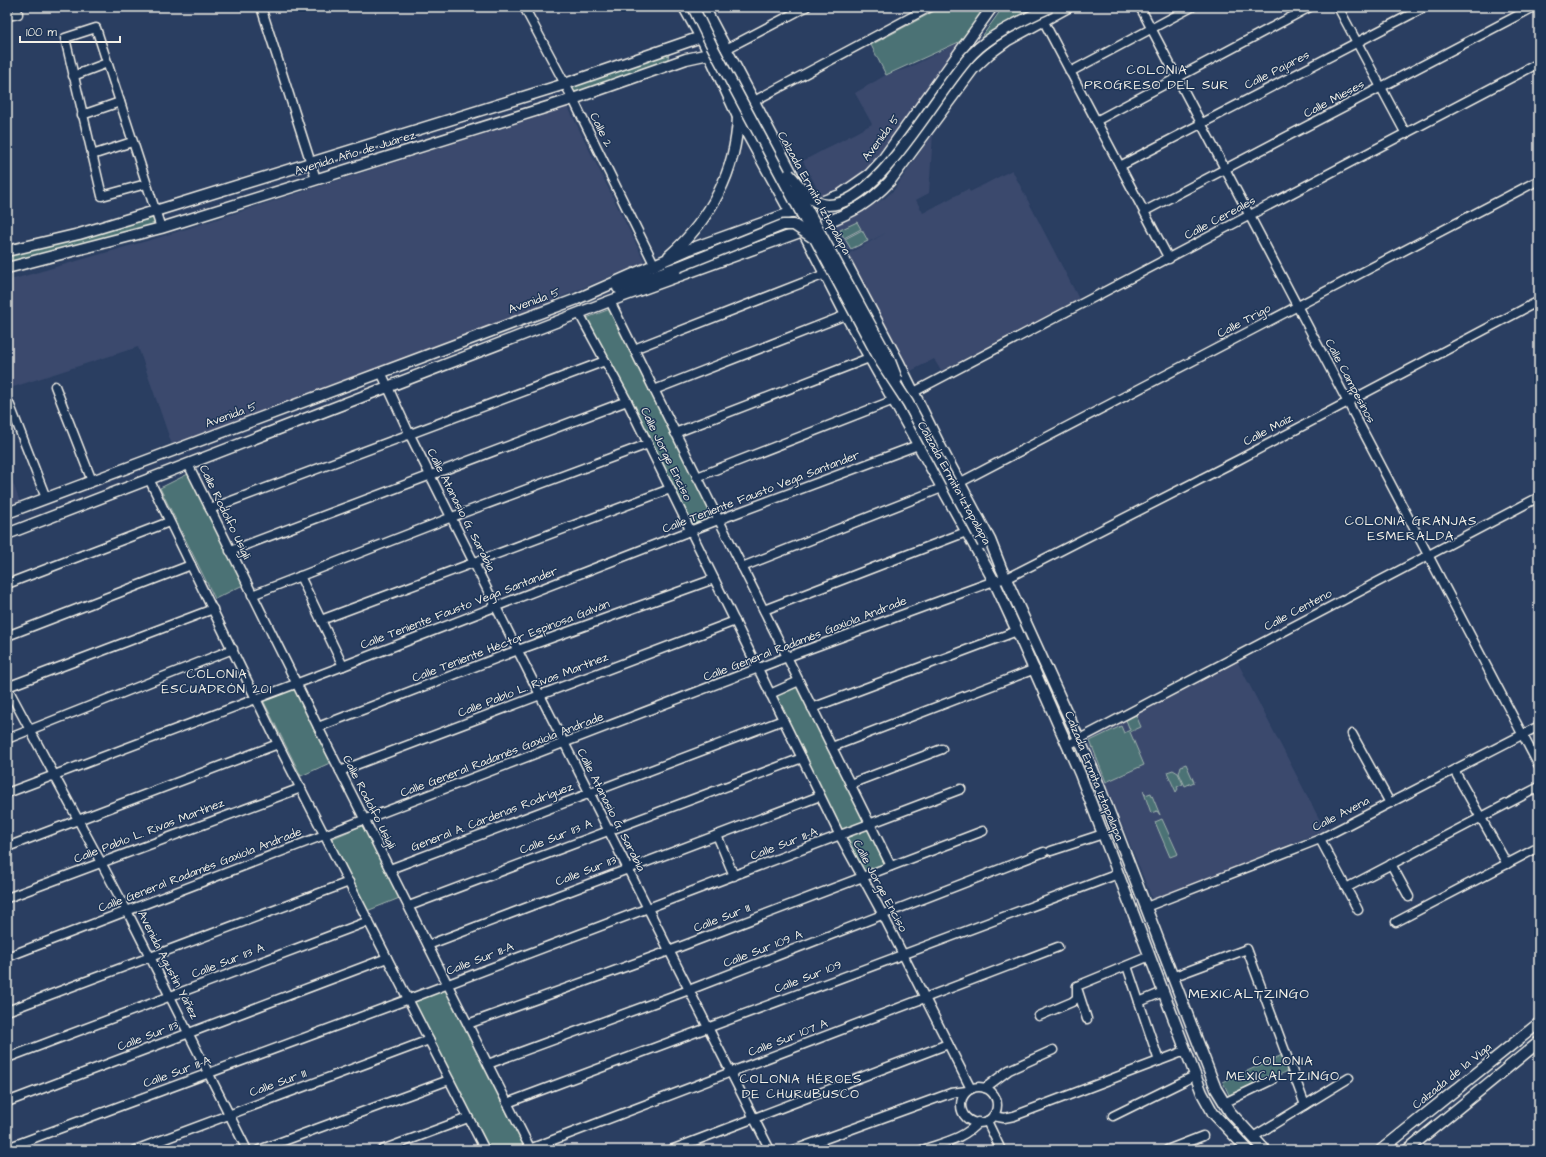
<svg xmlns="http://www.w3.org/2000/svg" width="1546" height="1157" font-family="'Architects Daughter',sans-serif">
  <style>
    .built { fill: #3a496d }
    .green { fill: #4c7274; stroke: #a0b2ae }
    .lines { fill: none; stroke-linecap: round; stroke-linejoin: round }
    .minor-casing { stroke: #f4f1e8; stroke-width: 11 }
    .major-casing { stroke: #f4f1e8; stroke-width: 13 }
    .minor { stroke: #1d3557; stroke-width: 8 }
    .major { stroke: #1d3557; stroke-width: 10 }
    .major-bridge-casing { stroke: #f4f1e8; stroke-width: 13; stroke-linecap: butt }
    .major-bridge { stroke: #1d3557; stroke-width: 10 }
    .labels { text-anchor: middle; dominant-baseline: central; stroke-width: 3; stroke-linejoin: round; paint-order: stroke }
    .street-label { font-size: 12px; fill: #f4f1e8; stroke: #1d3557 }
    .neighbourhood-label { font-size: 13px; letter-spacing: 1px; fill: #f4f1e8; stroke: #1d3557 }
    .quarter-label { font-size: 14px; letter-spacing: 1px; fill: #f4f1e8; stroke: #1d3557 }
  </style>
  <rect width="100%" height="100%" fill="#2a3e61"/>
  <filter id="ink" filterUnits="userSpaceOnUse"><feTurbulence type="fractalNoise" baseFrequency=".025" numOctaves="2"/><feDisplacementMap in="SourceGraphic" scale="8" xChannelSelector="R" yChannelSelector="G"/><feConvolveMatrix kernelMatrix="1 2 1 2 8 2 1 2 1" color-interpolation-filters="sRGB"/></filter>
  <g filter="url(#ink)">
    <g class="built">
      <polygon points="961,41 931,86 869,170 855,183 822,198 803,161 872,124 855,93 886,75 908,68"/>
      <polygon points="568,107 645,262 523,313 172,445 138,347 7,389 7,281 164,236"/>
      <polygon points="933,133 929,193 916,200 923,213 968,189 970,192 1012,170 1079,299 941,371 934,359 911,371 846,255 886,233 845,254 832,230 833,226 859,213 885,198 894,190"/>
      <polygon points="7,467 20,502 7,507"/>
      <polygon points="1237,661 1325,830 1153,901 1087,739"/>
    </g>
    <g class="green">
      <polygon points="942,7 986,7 961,41 886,75 871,45"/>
      <path d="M1003,7H1033C1008,20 991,32 971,52Z"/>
      <polygon points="670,50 667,62 575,96 569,85"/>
      <polygon points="154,218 155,226 7,266 7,252"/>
      <polygon points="857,222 861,229 844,238 840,230"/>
      <polygon points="862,230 868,241 851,249 845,239"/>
      <polygon points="610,309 716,517 692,527 584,319"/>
      <polygon points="190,473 245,584 215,599 160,488"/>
      <polygon points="797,684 887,864 865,875 840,836 773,694"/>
      <polygon points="295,688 332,762 301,776 263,700"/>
      <polygon points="1136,715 1141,727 1130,732 1144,765 1106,782 1090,741 1121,726 1124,733 1130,730 1126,720"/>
      <polygon points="1186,764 1194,782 1185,786 1179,773 1181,766"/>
      <polygon points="1173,770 1178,773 1183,784 1177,787 1178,789 1176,792 1167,772"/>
      <polygon points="1143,790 1145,795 1151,793 1160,815 1157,811 1151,813"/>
      <polygon points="1162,819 1178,854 1170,857 1155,822"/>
      <polygon points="366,824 402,897 367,911 331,839"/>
      <polygon points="448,989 526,1145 513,1150 489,1150 414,1002"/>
      <polygon points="1282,1055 1288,1071 1230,1097 1223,1082"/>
    </g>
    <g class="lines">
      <g class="minor-casing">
        <g id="minor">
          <polyline points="261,7 316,179"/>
          <polyline points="524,7 573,99 655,266"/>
          <polyline points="1140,7 1539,766"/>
          <polyline points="1338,7 1406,134"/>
          <polyline points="7,16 18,14 17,7"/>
          <polyline points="1043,20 1169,259"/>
          <polyline points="726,49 806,7"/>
          <polyline points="1070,72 1192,7"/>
          <polyline points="73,76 107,63"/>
          <polyline points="754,101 930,7"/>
          <polyline points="82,115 120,102"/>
          <polyline points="1096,121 1310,7"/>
          <polyline points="92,155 132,142"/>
          <polyline points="1120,166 1425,7"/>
          <polyline points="146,184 102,196 65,38 96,28 161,228"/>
          <polyline points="1145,211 1534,7"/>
          <polyline points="610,301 891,866"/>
          <polyline points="579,313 627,401 840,836 883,915 971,1089"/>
          <polyline points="634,349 825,274"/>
          <polyline points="381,372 409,433 540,695 770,1150"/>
          <polyline points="55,386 92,481"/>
          <polyline points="654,390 846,315"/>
          <polyline points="912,393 1539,63"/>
          <polyline points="9,403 46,498"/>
          <polyline points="675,433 869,358"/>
          <polyline points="188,464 318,727 531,1150"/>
          <polyline points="697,477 894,400"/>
          <polyline points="149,479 278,744 485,1150"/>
          <polyline points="959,483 1539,180"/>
          <polyline points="210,509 605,361"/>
          <polyline points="230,551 627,401"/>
          <polyline points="742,567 942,488"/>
          <polyline points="300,576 343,666"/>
          <polyline points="7,584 169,522"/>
          <polyline points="252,595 452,517 648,444"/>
          <polyline points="213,609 7,687 127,911 247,1150"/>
          <polyline points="764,610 966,532"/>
          <polyline points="321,620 670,489"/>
          <polyline points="7,636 191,565"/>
          <polyline points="770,694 799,681"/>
          <polyline points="812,708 1017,631"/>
          <polyline points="318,727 518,650 714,579"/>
          <polyline points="1352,734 1390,803"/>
          <polyline points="7,739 233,649"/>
          <polyline points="1068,745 1539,497"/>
          <polyline points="832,747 1035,669"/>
          <polyline points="1454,770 1507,864"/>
          <polyline points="340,771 735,621"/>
          <polyline points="850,784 942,749"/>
          <polyline points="7,793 343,666 718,520 918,445"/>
          <polyline points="717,835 734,876"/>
          <polyline points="1320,839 1358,910"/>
          <polyline points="7,847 278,744"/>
          <polyline points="1051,851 1103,834"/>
          <polyline points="1391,864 1409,897"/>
          <polyline points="390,869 783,720"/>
          <polyline points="1346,888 1539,787"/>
          <polyline points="7,898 301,788"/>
          <polyline points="409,906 802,758"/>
          <polyline points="1146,907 1320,839 1539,726"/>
          <polyline points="1396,922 1539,847"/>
          <polyline points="428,945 820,796"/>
          <polyline points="7,957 787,657 994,581 1007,578 1238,460 1539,301"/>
          <polyline points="1127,966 1159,1061"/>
          <polyline points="1172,977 1247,949 1305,1105"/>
          <polyline points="1077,986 1150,956"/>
          <polyline points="1078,991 1087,1019"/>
          <polyline points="1139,1002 1163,992"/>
          <polyline points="7,1011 349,882"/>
          <polyline points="1039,1016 1072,1002 1077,998 1077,986"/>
          <polyline points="468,1024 669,951 983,831"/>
          <polyline points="7,1058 369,921"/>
          <polyline points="488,1064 689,990 1044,852"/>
          <circle cx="979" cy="1105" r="18"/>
          <polyline points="985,1088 1009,1070 1053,1050"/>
          <polyline points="7,1102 387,958"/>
          <polyline points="507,1103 1118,874"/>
          <polyline points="1224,1103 1272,1080"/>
          <polyline points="993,1116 1004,1118 1014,1116 1185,1051"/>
          <polyline points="1113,1116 1194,1076"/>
          <polyline points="987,1121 1001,1150"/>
          <polyline points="1253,1137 1349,1078"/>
          <polyline points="7,1148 409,999 961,789"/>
          <polyline points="135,1150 429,1040"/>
          <polyline points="259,1150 449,1080"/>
          <polyline points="382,1150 468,1118"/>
          <polyline points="527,1150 1058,947"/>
          <polyline points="671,1150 948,1044"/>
          <polyline points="794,1150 951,1093 967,1091"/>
          <path d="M922,1150C941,1143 965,1139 978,1122"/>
          <polyline points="1167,1150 1203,1136"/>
        </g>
      </g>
      <g class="major-casing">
        <g id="major">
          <polyline points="684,7 704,43 738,117 791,213"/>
          <polyline points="704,7 796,181"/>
          <polyline points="825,223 898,361 939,444 990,540 1001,568 1093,770 1216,1089 1230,1112 1265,1150"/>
          <polyline points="803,231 846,315 994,581 1017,631 1080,774 1202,1093 1213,1113 1248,1150"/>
          <polyline points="7,251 79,234 165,208 565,84 701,37"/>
          <path d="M669,256C710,220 736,172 738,117"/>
          <polyline points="7,268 161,228 573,99 686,59 709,54"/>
          <polyline points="618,288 678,267"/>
          <polyline points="7,513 577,299 690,249 840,195 870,174 881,162 992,7"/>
          <path d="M7,534L610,301L825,223C852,212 870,203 890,181L973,69L989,54L1008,40L1068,7"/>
          <polyline points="1381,1150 1539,1023"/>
          <polyline points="1407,1150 1539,1042"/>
        </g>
      </g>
      <use href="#minor" class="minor"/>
      <use href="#major" class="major"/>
      <g class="major-bridge-casing">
        <g id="major-bridge">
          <polyline points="693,7 712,46 881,362 908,403 983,544"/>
          <path d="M789,174C800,185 810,205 828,205C879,205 938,88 973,53C994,32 1024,20 1050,7"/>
          <polyline points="796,189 890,361 897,379"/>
          <polyline points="678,267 783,225 794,225 812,237"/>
        </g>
      </g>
      <use href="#major-bridge" class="major-bridge"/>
    </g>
  </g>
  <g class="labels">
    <g class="street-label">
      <text transform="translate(1277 70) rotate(-27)">Calle Pajares</text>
      <text transform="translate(1334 99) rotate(-28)">Calle Mieses</text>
      <text transform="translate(601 130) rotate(64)">Calle 2</text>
      <text transform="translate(881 138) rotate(-53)">Avenida 5</text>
      <text transform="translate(355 153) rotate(-17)">Avenida Año de Juárez</text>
      <text transform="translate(814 193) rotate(61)">Calzada Ermita Iztapalapa</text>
      <text transform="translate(1220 218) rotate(-28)">Calle Cereales</text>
      <text transform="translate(534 301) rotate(-20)">Avenida 5</text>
      <text transform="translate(1244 321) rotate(-28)">Calle Trigo</text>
      <text transform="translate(1350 381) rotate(62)">Calle Campesinos</text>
      <text transform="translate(231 415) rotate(-20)">Avenida 5</text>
      <text transform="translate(1268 430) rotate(-28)">Calle Maíz</text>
      <text transform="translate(666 454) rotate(64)">Calle Jorge Enciso</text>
      <text transform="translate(954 483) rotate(61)">Calzada Ermita Iztapalapa</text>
      <text transform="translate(761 492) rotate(-21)">Calle Teniente Fausto Vega Santander</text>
      <text transform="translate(461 510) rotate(63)">Calle Atanasio G. Sarabia</text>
      <text transform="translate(225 512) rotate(64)">Calle Rodolfo Usigli</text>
      <text transform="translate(459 608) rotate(-21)">Calle Teniente Fausto Vega Santander</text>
      <text transform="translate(1298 610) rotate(-28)">Calle Centeno</text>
      <text transform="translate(805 639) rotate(-21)">Calle General Radamés Gaxiola Andrade</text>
      <text transform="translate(511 641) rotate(-21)">Calle Teniente Héctor Espinosa Galván</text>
      <text transform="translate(533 685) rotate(-21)">Calle Pablo L. Rivas Martínez</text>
      <text transform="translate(502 755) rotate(-21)">Calle General Radamés Gaxiola Andrade</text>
      <text transform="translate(1094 776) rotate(68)">Calzada Ermita Iztapalapa</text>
      <text transform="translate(369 802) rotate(63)">Calle Rodolfo Usigli</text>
      <text transform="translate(611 810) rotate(63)">Calle Atanasio G. Sarabia</text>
      <text transform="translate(1341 814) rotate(-27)">Calle Avena</text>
      <text transform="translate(492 817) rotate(-21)">General A. Cárdenas Rodríguez</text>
      <text transform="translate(149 831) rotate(-21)">Calle Pablo L. Rivas Martínez</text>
      <text transform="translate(556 837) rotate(-21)">Calle Sur 113 A</text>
      <text transform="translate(784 844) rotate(-21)">Calle Sur 111-A</text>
      <text transform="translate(200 870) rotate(-21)">Calle General Radamés Gaxiola Andrade</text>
      <text transform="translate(586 871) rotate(-21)">Calle Sur 113</text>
      <text transform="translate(880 886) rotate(62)">Calle Jorge Enciso</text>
      <text transform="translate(722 918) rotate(-21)">Calle Sur 111</text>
      <text transform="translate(763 949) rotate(-21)">Calle Sur 109 A</text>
      <text transform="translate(480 959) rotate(-21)">Calle Sur 111-A</text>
      <text transform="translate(228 961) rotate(-21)">Calle Sur 113 A</text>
      <text transform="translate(168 965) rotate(63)">Avenida Agustín Yáñez</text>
      <text transform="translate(808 977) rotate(-21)">Calle Sur 109</text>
      <text transform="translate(148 1036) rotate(-21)">Calle Sur 113</text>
      <text transform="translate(788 1038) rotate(-21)">Calle Sur 107 A</text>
      <text transform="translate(177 1072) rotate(-20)">Calle Sur 111-A</text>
      <text transform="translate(1452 1076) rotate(-39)">Calzada de la Viga</text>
      <text transform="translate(278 1083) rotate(-20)">Calle Sur 111</text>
    </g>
    <g class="neighbourhood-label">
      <text x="1157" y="70">COLONIA<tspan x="1157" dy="15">PROGRESO DEL SUR</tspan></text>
      <text x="1411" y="521">COLONIA GRANJAS<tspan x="1411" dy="15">ESMERALDA</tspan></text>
      <text x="217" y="674">COLONIA<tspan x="217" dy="15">ESCUADRÓN 201</tspan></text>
      <text x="1283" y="1061">COLONIA<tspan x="1283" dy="15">MEXICALTZINGO</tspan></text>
      <text x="801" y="1079">COLONIA HÉROES<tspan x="801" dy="15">DE CHURUBUSCO</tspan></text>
    </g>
    <g class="quarter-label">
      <text x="1249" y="994">MEXICALTZINGO</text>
    </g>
  </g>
  <rect width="1546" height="1157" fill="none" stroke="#1d3557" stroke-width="24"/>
  <rect x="12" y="12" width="1522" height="1133" fill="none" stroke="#f4f1e8" stroke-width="1.5" filter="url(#ink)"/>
  <path d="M20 36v6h100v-6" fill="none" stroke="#f4f1e8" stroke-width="2"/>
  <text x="26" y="36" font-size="12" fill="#f4f1e8" stroke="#1d3557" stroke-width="3" paint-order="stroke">100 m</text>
</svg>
